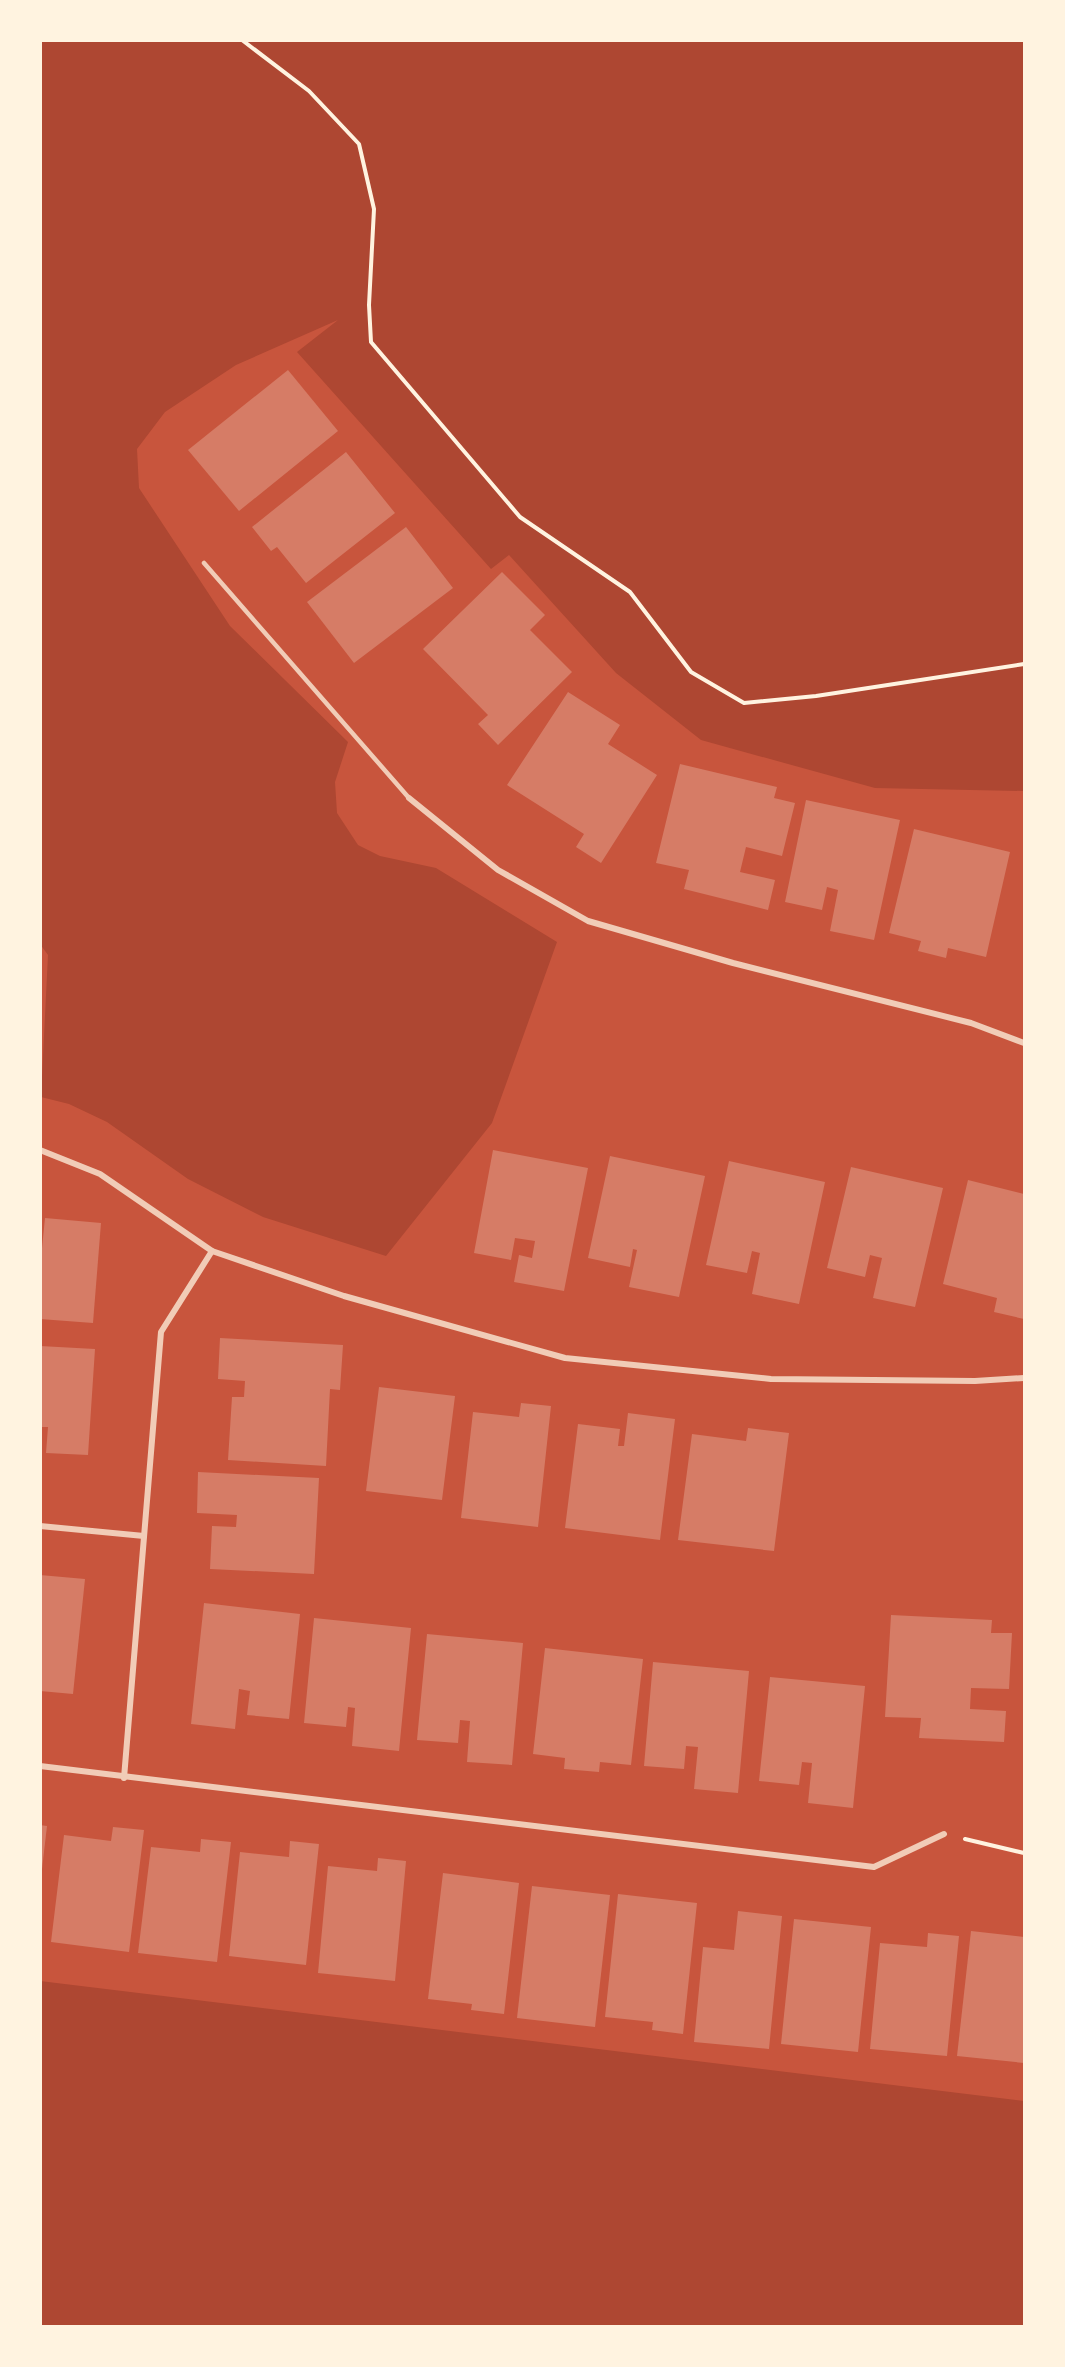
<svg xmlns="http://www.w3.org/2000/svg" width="1065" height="2367" font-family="'Alegreya Sans',sans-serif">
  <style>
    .green { fill: #ae4732 }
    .building { fill: #d67c66 }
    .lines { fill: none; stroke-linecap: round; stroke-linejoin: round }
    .path { stroke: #fff3e0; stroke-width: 4 }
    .service { stroke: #f1ccb7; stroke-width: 4.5 }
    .minor { stroke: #f1ccb7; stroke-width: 6 }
  </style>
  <rect width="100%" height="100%" fill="#c8553d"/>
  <g class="green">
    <polygon points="40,41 1024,41 1024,791 875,788 701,740 616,673 509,555 491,569 297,352 338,320 236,365 165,412 137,449 139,488 230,626 348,742 335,782 337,813 358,845 380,856 436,868 557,942 492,1123 386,1256 263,1217 188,1179 107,1122 69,1104 41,1097 48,955 40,944"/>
    <polygon points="40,1981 1024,2101 1024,2326 41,2326"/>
  </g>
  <g class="building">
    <polygon points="288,370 338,431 239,511 188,450"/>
    <polygon points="346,452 395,513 306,583 277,547 271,551 252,527"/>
    <polygon points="406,527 453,588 354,663 307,602"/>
    <polygon points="502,572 545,615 530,630 572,672 498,745 478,724 488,715 423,649"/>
    <polygon points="568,692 620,725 608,744 657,775 601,863 576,847 584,834 507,785"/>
    <polygon points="680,764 777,787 774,798 795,803 782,856 746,847 740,872 775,880 768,910 684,889 689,870 656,863"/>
    <polygon points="806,800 900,820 874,940 830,931 838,890 827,887 822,910 785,902"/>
    <polygon points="914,829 1010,852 986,957 948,948 946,958 918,951 921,941 889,933"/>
    <polygon points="493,1150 588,1168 564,1291 514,1282 519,1255 532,1258 535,1241 515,1238 511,1260 474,1253"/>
    <polygon points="610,1156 705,1176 679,1297 629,1287 637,1250 633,1249 630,1267 588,1258"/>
    <polygon points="729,1161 825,1182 799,1304 752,1294 760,1253 752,1251 747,1273 706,1265"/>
    <polygon points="851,1167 943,1188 915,1307 873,1298 882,1258 870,1255 865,1277 827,1268"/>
    <polygon points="968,1180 1024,1194 1024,1319 994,1312 997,1298 943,1284"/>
    <polygon points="45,1218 101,1223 93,1323 40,1319 40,1268"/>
    <polygon points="220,1338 343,1345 340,1390 330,1389 326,1466 228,1460 232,1397 244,1397 245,1381 218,1379"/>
    <polygon points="40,1346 95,1349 88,1455 46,1453 48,1427 40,1427"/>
    <polygon points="379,1387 455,1396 442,1500 366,1491"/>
    <polygon points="521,1403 551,1406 538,1527 461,1518 473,1412 519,1417"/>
    <polygon points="628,1413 675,1419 660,1540 565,1528 578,1424 620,1429 618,1446 624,1446"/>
    <polygon points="748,1428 789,1433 774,1551 678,1540 692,1434 746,1441"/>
    <polygon points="198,1472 319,1478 314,1574 210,1569 212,1526 236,1527 237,1515 197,1513"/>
    <polygon points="40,1575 85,1579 73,1694 40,1691"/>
    <polygon points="204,1603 300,1614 289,1719 247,1715 250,1691 239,1689 235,1729 191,1724"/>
    <polygon points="891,1615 992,1620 991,1633 1012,1633 1009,1689 971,1688 970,1709 1006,1711 1004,1742 919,1738 921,1718 885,1717"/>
    <polygon points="314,1618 411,1628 399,1751 352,1746 355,1708 348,1707 346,1727 304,1723"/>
    <polygon points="427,1634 523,1643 512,1765 467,1762 470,1721 460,1720 458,1743 417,1740"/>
    <polygon points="545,1648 643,1659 631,1765 600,1762 599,1772 564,1769 565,1758 533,1754"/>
    <polygon points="653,1662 749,1671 738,1793 694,1789 698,1747 686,1746 684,1769 644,1766"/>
    <polygon points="770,1677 865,1686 853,1808 808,1803 812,1763 802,1762 799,1785 759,1781"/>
    <polygon points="40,1825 47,1826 42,1869 40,1869"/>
    <polygon points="113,1827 144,1830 129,1952 51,1942 64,1835 111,1841"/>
    <polygon points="201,1839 231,1842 217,1962 138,1953 151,1847 200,1852"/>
    <polygon points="290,1841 319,1844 306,1965 229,1956 240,1852 289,1857"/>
    <polygon points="378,1858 406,1861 395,1981 318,1973 328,1866 377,1871"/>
    <polygon points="443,1873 519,1883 504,2014 471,2010 472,2004 428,1999"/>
    <polygon points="532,1886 610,1895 595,2027 517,2018"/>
    <polygon points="618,1894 697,1903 683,2034 652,2030 653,2022 605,2017"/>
    <polygon points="738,1911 782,1916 769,2049 694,2042 703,1947 734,1950"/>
    <polygon points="794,1919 871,1927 858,2052 781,2044"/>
    <polygon points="971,1931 1024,1937 1024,2063 957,2056"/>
    <polygon points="928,1933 959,1936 947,2056 870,2049 880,1943 927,1947"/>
  </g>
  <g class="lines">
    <g class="path">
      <polyline points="242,40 309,91 359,144 374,209 369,305 371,342 520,517 630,592 691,672 744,703 816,696 1024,664"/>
      <polyline points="965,1839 1024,1853"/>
    </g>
    <polyline class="service" points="204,563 409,798"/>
    <g class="minor">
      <polyline points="409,798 498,870 588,921 733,963 971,1023 1024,1043"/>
      <polyline points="40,1150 100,1174 212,1251 344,1296 565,1358 771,1379 975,1381 1024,1378"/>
      <polyline points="40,1526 144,1536"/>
      <polyline points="40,1766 874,1867 944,1834"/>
      <polyline points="124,1778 161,1332 212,1251"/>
    </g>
  </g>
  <rect width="1065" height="2367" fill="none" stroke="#fff3e0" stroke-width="84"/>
</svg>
